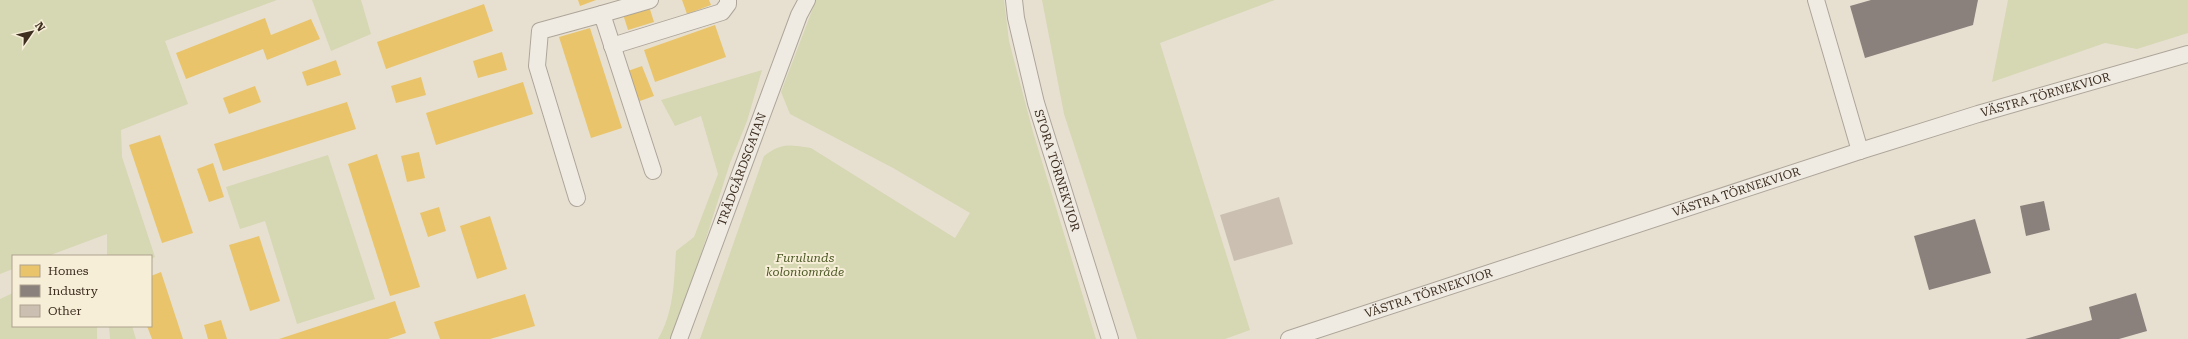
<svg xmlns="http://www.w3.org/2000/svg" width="2188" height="339" font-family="'Roboto Serif',serif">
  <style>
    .green { fill: #d6d7b3 }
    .homes { fill: #e9c46a }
    .industry { fill: #8a817c }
    .building { fill: #cbbfb2 }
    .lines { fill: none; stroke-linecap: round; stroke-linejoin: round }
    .street-casing { stroke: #ada599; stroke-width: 18 }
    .street { stroke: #efebe3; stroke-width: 16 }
    .labels { text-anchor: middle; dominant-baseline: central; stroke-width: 4; stroke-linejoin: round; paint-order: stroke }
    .street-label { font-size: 12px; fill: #3d2e20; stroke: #f7eed8 }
    .park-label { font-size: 12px; font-style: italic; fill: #4d5a26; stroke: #f7eed8 }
  </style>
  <rect width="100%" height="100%" fill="#e7e0d1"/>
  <g class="green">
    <polygon points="0,0 277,0 165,41 188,104 121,130 122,157 155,257 151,259 151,256 107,256 107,234 48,256 13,256 13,269 0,274"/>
    <polygon points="312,0 361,0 371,34 331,51"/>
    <path d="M816,0H1004L1009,41L1033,132L1096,339H700L764,156C782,142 790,145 811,148L955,238L970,213L893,168L790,114L781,92Z"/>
    <polygon points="1042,0 1275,0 1160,43 1250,330 1225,339 1137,339 1064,114"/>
    <polygon points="2008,0 2188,0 2188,33 2137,49 2105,43 1992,82"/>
    <path d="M762,70L747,121L730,163L674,339H658C674,313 674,280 676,251L694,237L718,174L701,116L675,126L661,100Z"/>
    <polygon points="328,155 375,299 297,324 265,221 240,229 226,187"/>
    <polygon points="13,293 13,326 97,326 97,339 0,339 0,299"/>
    <polygon points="109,326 132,326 136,339 110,339"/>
  </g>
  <g class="homes">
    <polygon points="578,0 596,0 580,6"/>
    <polygon points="682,0 709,0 711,5 687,14"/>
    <polygon points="648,3 654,22 628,30 622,11"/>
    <polygon points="484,4 493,31 386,69 377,42"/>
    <polygon points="265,18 271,35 311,19 320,39 267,60 263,49 186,79 176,53"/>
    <polygon points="715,25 726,57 655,82 644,50"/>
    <polygon points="590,28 622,128 591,138 559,37"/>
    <polygon points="502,52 507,70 478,78 473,61"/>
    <polygon points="336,60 341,75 307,86 302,72"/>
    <polygon points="642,66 654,96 637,102 625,72"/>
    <polygon points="421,77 426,95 396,103 391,86"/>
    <polygon points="523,82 533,114 436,145 426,113"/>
    <polygon points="255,86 261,102 229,114 223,98"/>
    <polygon points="347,102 356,129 223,171 214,144"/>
    <polygon points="160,135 193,233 162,243 129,145"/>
    <polygon points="419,152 425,178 407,182 401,156"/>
    <polygon points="377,154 420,287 390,296 348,164"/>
    <polygon points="213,163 224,197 209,202 197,169"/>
    <polygon points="439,207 446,231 428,237 420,213"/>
    <polygon points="490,216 507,269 477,279 460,226"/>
    <polygon points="259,236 280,301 250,311 229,245"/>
    <polygon points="161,272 183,339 152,339 147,326 151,326 151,276"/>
    <polygon points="525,294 535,326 490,339 440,339 434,322"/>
    <polygon points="395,301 406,333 388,339 279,339"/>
    <polygon points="221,320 227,339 208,339 204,325"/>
  </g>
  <g class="industry">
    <polygon points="1871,0 1978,0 1973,25 1865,58 1850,6"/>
    <polygon points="2044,201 2050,230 2026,236 2020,206"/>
    <polygon points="1975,219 1991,273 1929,290 1914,236"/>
    <polygon points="2136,293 2147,331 2119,339 2025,339 2092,320 2089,307"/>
  </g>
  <polygon class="building" points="1279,197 1293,244 1234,261 1220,215"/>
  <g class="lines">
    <g class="street-casing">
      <g id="street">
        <path id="s1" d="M1014,0L1016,18L1036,103L1110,339"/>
        <polyline points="1816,0 1860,151"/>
        <polyline points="602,14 650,0"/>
        <polyline points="612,46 722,12 728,4 728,0"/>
        <polyline points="577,198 537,66 540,31 602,14 653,171"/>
        <path id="s2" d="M679,339L799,15L807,0"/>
        <path id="s3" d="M1289,339L1860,151L1978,114L2188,54"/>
      </g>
    </g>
    <use href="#street" class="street"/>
  </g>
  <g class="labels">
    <g class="street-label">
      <text stroke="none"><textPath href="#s3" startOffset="795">VÄSTRA TÖRNEKVIOR</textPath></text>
      <text stroke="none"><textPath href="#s2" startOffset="181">TRÄDGÅRDSGATAN</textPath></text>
      <text stroke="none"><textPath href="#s1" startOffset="176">STORA TÖRNEKVIOR</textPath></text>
      <text stroke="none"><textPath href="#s3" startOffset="471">VÄSTRA TÖRNEKVIOR</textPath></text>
      <text stroke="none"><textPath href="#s3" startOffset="147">VÄSTRA TÖRNEKVIOR</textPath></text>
    </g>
    <g class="park-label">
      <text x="805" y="258">Furulunds<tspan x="805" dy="14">koloniområde</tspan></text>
    </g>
  </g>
  <rect x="12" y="255" width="140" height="72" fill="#f7eed8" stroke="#ada18e"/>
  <rect x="20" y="265" width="20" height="12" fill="#e9c46a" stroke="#ada18e"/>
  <text x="48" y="275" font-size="12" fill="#3d2e20">Homes</text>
  <rect x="20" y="285" width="20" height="12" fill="#8a817c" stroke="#ada18e"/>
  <text x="48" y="295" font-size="12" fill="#3d2e20">Industry</text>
  <rect x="20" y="305" width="20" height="12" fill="#cbbfb2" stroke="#ada18e"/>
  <text x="48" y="315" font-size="12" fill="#3d2e20">Other</text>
  <g transform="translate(32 32) rotate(56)" stroke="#f7eed8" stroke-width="3" paint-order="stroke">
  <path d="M0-3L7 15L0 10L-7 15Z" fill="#3d2e20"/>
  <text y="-6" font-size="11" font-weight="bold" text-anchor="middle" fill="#3d2e20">N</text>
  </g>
</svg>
